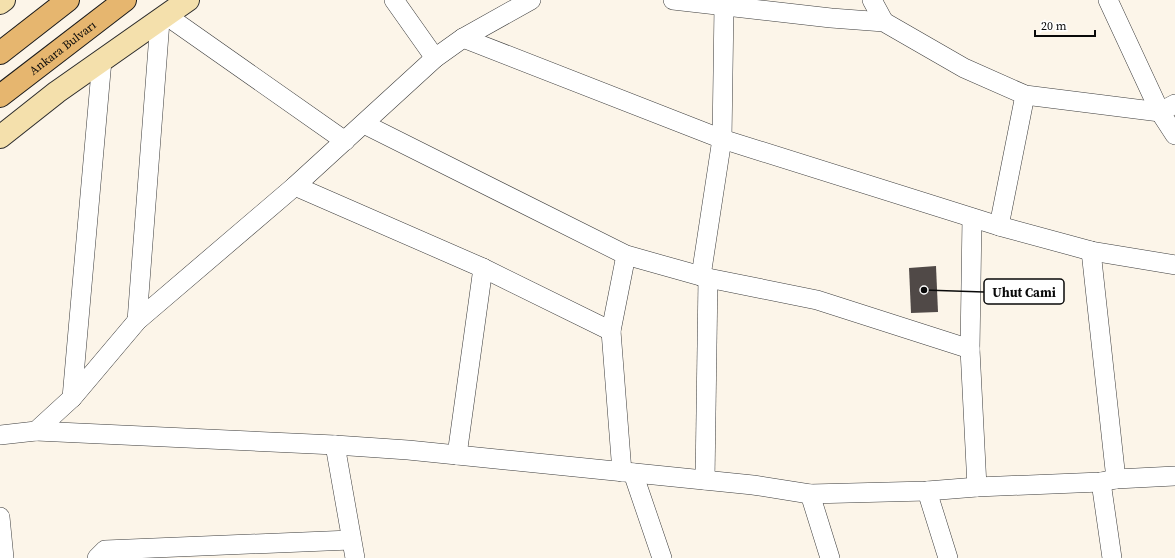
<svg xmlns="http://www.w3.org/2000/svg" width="1175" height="558" font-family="'Source Serif 4',serif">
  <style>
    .building { fill: #504947 }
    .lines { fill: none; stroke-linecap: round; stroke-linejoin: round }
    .minor-casing { stroke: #3c3c3c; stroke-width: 20 }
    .secondary-casing { stroke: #2b2b2b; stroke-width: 24 }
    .primary-casing { stroke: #1a1a1a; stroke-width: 24 }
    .minor { stroke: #fff; stroke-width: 19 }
    .secondary { stroke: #f4e0ac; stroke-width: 22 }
    .primary { stroke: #e6b66f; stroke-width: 22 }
    .labels { text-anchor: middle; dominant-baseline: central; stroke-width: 4; stroke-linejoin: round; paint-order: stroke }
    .street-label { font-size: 12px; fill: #090909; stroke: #fff }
    .leader { fill: none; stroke: #090909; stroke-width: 1.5 }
    .callout-dot { fill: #090909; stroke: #fff; stroke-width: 1.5 }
    .callout { fill: #fff; stroke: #090909; stroke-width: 1.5 }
    .callout-label { font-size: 13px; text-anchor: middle; font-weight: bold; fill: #090909 }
  </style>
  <rect width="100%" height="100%" fill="#fcf5e9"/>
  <polygon class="building" points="936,266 938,312 911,313 909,268"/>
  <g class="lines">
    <g class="minor-casing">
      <g id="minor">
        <polyline points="394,0 435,58"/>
        <polyline points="673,0 831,18 884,22 964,68 1025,95 1160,112 1175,104"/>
        <polyline points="872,0 884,22"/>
        <polyline points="1108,0 1160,112 1175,135"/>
        <polyline points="167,16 345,141"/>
        <polyline points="463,38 722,139 999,226 1091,251 1175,265"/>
        <polyline points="364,124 626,255 708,278 817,300 970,349"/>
        <polyline points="295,186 483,268 611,331"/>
        <polyline points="972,218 970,349 977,487"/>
        <polyline points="999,226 1025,95"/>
        <polyline points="1091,251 1116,479"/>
        <polyline points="701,276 722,139 724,6"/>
        <polyline points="137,321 160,21"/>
        <polyline points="72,398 102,60"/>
        <polyline points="36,431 335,445 408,450 753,485 810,494 927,491 977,487 1101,482 1116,479 1175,476"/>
        <polyline points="0,435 36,431 72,398 137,321 295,186 435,58 463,38 531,0"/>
        <polyline points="335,445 355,558"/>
        <polyline points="457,455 483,268"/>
        <polyline points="622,472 611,331 626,255"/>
        <polyline points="633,473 662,558"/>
        <polyline points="705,480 708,278"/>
        <polyline points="1101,482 1112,558"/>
        <polyline points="927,491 948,558"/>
        <polyline points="810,494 830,558"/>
        <polyline points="0,517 4,558"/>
        <polyline points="97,558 105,550 351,540"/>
      </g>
    </g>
    <g class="secondary-casing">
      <g id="secondary">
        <polyline points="0,3 4,0"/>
        <polyline points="0,137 57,92 188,0"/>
      </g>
    </g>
    <g class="primary-casing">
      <g id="primary">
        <polyline points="0,53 68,0"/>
        <path id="s1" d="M0,96L125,0"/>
      </g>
    </g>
    <use href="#minor" class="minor"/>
    <use href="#secondary" class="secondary"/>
    <use href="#primary" class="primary"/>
  </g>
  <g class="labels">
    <g class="street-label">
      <text stroke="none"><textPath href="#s1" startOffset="79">Ankara Bulvarı</textPath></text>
    </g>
  </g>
  <path class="leader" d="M924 290L984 292"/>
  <circle class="callout-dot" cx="924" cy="290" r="4"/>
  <rect class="callout" x="984" y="279" width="80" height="25" rx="4"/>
  <g class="callout-label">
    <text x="1024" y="297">Uhut Cami</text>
  </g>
  <path d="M1035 30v6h60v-6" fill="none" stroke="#090909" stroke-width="2"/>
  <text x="1041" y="30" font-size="12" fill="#090909" stroke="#ffffff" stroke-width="3" paint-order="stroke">20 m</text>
</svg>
